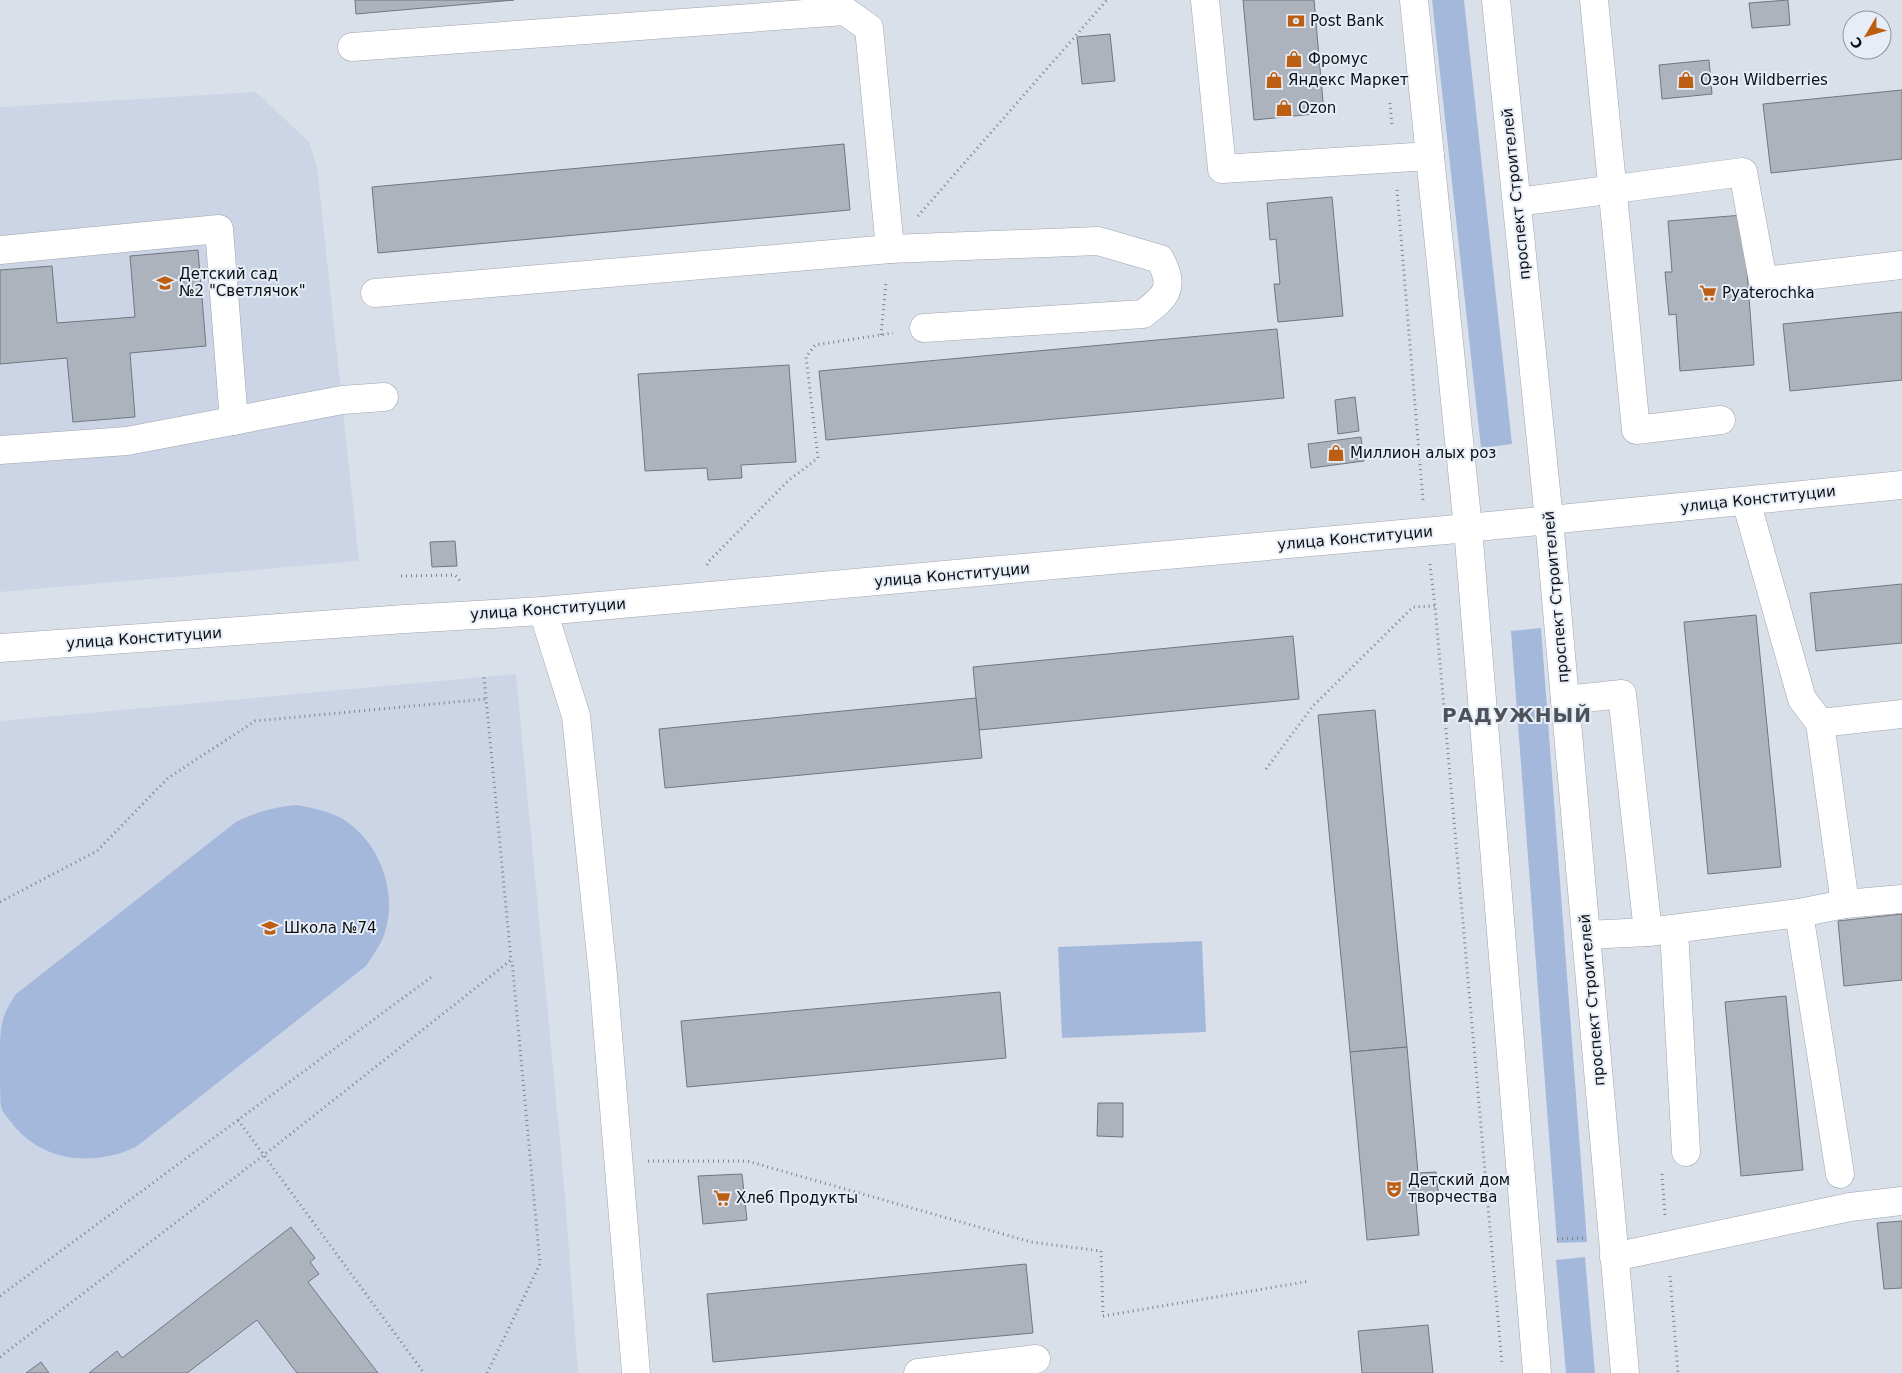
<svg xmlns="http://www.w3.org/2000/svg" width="1902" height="1373" font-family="'DejaVu Sans',sans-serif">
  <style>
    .built { fill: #ccd5e6 }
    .green { fill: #a4b8db }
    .building { fill: #adb3bc; stroke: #717680 }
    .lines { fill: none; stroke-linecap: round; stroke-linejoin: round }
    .minor-casing { stroke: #9ea3ad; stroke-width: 29 }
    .path { stroke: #7d8288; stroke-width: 3; stroke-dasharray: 1 4; stroke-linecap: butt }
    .minor { stroke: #fff; stroke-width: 28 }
    .labels { text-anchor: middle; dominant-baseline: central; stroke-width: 4; stroke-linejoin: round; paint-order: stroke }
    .poi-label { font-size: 15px; fill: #0d0f12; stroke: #e7edf7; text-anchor: start }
    .street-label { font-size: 15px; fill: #0d0f12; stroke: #e7edf7 }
    .district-label { font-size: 20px; font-weight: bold; letter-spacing: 1px; fill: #4d525b; stroke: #e7edf7 }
  </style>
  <rect width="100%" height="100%" fill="#dae0ea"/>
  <g class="built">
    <polygon points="256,92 309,142 317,166 359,561 0,592 0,107"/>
    <polygon points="516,674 565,1195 578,1373 0,1373 0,721"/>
  </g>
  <g class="green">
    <polygon points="1432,0 1464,0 1512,444 1481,448"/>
    <polygon points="1541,628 1587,1242 1557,1243 1511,631"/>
    <path d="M297,805C312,808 327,811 341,818C379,840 398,891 385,932C381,945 373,955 366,966L136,1147C95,1166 45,1163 14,1126C10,1120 3,1114 1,1107C0,1094 0,1072 0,1058C0,1028 0,1018 16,994L236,822C256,812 274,807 297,805Z"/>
    <polygon points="1202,941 1206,1032 1062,1038 1058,947"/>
    <polygon points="1585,1257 1595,1373 1566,1373 1556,1260"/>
  </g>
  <g class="building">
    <polygon points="355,0 514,0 356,14"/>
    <polygon points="1243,0 1314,0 1324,113 1254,120"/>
    <polygon points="1788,0 1790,25 1752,28 1749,3"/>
    <polygon points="1110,34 1115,81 1082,84 1077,37"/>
    <polygon points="1709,60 1712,94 1662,99 1659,65"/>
    <polygon points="1902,90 1902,159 1771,173 1763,104"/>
    <polygon points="844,144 850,210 378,253 372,187"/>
    <polygon points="1332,197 1343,316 1278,322 1274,284 1280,284 1276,239 1270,240 1267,203"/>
    <polygon points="1743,215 1754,365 1680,371 1676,314 1669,315 1665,272 1672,272 1668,221"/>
    <polygon points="198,250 206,346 130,353 135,417 73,422 67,358 0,364 0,270 52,266 57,323 135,317 130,256"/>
    <polygon points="1902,312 1902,380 1790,391 1783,324"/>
    <polygon points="1277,329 1284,398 826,440 819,371"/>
    <polygon points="789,365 796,462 741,465 742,478 708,480 707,468 645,471 638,374"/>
    <polygon points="1355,397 1359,431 1338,434 1335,400"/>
    <polygon points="1361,437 1364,461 1311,468 1308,444"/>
    <polygon points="455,541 457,566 432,567 430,542"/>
    <polygon points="1902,584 1902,643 1816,651 1810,593"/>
    <polygon points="1756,615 1781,867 1708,874 1684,622"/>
    <polygon points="1293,636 1299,699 979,730 973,667"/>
    <polygon points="976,698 982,758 665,788 659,729"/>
    <polygon points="1375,710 1407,1047 1350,1052 1318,715"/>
    <polygon points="1902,914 1902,980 1844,986 1838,921"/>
    <polygon points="1000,992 1006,1058 687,1087 681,1021"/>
    <polygon points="1786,996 1803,1170 1741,1176 1725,1002"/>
    <polygon points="1407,1047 1418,1173 1436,1172 1439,1200 1416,1202 1419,1235 1367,1240 1350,1052"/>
    <polygon points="1098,1103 1123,1103 1123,1137 1097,1136"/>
    <polygon points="742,1174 747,1220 703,1224 698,1176"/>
    <polygon points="1902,1221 1902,1288 1884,1289 1877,1223"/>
    <polygon points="291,1227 315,1258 310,1262 319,1274 308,1282 378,1373 297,1373 257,1320 187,1373 89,1373 117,1351 122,1358"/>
    <polygon points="1026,1264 1033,1333 713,1362 707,1294"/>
    <polygon points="1428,1325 1433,1373 1362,1373 1358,1331"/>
    <polygon points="41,1362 49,1373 26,1373"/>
  </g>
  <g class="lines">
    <g class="minor-casing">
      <g id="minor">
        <polyline points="1205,0 1222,169 1430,156"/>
        <polyline points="1414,0 1468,528 1537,1373"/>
        <polyline points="1496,0 1549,520 1625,1373"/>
        <polyline points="1594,0 1636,430 1721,420"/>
        <polyline points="352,47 845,11 869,28 890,249"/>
        <polyline points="1517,202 1743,172 1763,281 1902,265"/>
        <polyline points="0,250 219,229 234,421"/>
        <path d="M375,293L890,249L1098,241L1160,259C1175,288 1167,296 1143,314L924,328"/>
        <polyline points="0,450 127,441 342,400 384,397"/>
        <polyline points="1746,501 1802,699 1820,723 1902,714"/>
        <polyline points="543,611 576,716 603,975 636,1373"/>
        <polyline points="0,648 405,619 543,611 1468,528 1902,485"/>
        <polyline points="1565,700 1622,694 1648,932 1799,913 1845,904"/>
        <polyline points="1820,723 1845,904 1902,899"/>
        <polyline points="1799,913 1840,1174"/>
        <polyline points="1674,930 1686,1152"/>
        <polyline points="1586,935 1648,932"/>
        <polyline points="1614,1257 1850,1207 1902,1201"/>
        <polyline points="918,1373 1036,1359"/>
      </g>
    </g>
    <g class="path">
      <polyline points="1390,103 1392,126"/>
      <polyline points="1397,190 1423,500"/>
      <polyline points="918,216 1107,0"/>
      <polyline points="881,335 886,282"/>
      <polyline points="1430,564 1435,606 1502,1364"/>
      <polyline points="707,565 708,562 789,480 818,458 806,357 815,345 893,333"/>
      <polyline points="401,576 455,575 462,583"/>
      <polyline points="1266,769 1313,706 1413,607 1435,606"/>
      <polyline points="0,902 97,851 168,778 255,721 486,699"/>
      <polyline points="238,1120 424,1373"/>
      <polyline points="648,1161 747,1161 1031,1242 1101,1251 1103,1316 1310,1281"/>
      <polyline points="1662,1174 1665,1215"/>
      <polyline points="1557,1239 1583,1238"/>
      <polyline points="1670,1276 1678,1373"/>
      <polyline points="0,1296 434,975"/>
      <polyline points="0,1357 264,1155 511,960 484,677"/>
      <polyline points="487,1373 540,1264 512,961"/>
    </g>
    <use href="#minor" class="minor"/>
  </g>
  <defs>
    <g id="bank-bare" transform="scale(1.35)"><path d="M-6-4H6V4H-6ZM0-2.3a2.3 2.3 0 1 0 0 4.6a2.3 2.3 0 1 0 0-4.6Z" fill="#bd5f12" stroke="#e7edf7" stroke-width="2.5" paint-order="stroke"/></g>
    <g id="shop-bare" transform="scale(1.35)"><path d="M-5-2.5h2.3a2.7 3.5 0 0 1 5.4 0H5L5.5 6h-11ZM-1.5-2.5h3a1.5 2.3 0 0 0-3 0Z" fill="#bd5f12" stroke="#e7edf7" stroke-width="2.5" paint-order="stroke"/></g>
    <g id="school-bare" transform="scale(1.35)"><path d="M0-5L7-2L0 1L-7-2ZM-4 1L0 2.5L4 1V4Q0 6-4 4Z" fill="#bd5f12" stroke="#e7edf7" stroke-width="2.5" paint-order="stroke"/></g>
    <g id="supermarket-bare" transform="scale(1.35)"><path d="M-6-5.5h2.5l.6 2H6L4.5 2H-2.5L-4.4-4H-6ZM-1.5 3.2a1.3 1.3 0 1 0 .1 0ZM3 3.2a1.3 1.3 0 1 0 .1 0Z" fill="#bd5f12" stroke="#e7edf7" stroke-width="2.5" paint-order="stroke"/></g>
    <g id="theatre-bare" transform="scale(1.35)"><path d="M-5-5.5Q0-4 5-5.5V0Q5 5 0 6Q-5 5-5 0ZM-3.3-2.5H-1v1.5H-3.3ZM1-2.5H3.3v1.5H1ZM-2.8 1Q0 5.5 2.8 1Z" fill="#bd5f12" stroke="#e7edf7" stroke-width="2.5" paint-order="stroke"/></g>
  </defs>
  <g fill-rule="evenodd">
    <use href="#bank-bare" x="1296" y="21"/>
    <use href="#shop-bare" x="1294" y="59"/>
    <use href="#shop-bare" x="1274" y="80"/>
    <use href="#shop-bare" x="1686" y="80"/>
    <use href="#shop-bare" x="1284" y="108"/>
    <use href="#school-bare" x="165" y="283"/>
    <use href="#supermarket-bare" x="1708" y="293"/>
    <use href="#shop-bare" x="1336" y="453"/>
    <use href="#school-bare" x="270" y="928"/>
    <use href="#theatre-bare" x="1394" y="1189"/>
    <use href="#supermarket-bare" x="722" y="1198"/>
  </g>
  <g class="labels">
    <g class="poi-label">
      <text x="1310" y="21">Post Bank</text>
      <text x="1308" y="59">Фромус</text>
      <text x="1288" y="80">Яндекс Маркет</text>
      <text x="1700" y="80">Озон Wildberries</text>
      <text x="1298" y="108">Ozon</text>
      <text x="179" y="274">Детский сад<tspan x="179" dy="17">№2 "Светлячок"</tspan></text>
      <text x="1722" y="293">Pyaterochka</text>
      <text x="1350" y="453">Миллион алых роз</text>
      <text x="284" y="928">Школа №74</text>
      <text x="1408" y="1180">Детский дом<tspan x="1408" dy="17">творчества</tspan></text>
      <text x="736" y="1198">Хлеб Продукты</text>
    </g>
    <g class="street-label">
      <text transform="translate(1516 194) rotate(-96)">проспект Строителей</text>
      <text transform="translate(1758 499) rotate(-6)">улица Конституции</text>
      <text transform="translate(1355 538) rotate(-5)">улица Конституции</text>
      <text transform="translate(952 575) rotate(-5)">улица Конституции</text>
      <text transform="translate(1556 597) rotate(-95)">проспект Строителей</text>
      <text transform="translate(548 609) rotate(-4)">улица Конституции</text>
      <text transform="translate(144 638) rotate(-4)">улица Конституции</text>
      <text transform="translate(1592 1000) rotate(-95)">проспект Строителей</text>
    </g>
    <g class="district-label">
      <text x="1517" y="715">РАДУЖНЫЙ</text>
    </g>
  </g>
  <g transform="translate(1867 35) rotate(232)"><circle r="24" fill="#e7edf7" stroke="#90949b"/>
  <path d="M0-4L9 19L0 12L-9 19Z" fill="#bd5f12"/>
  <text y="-8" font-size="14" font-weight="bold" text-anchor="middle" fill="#0d0f12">С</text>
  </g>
</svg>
